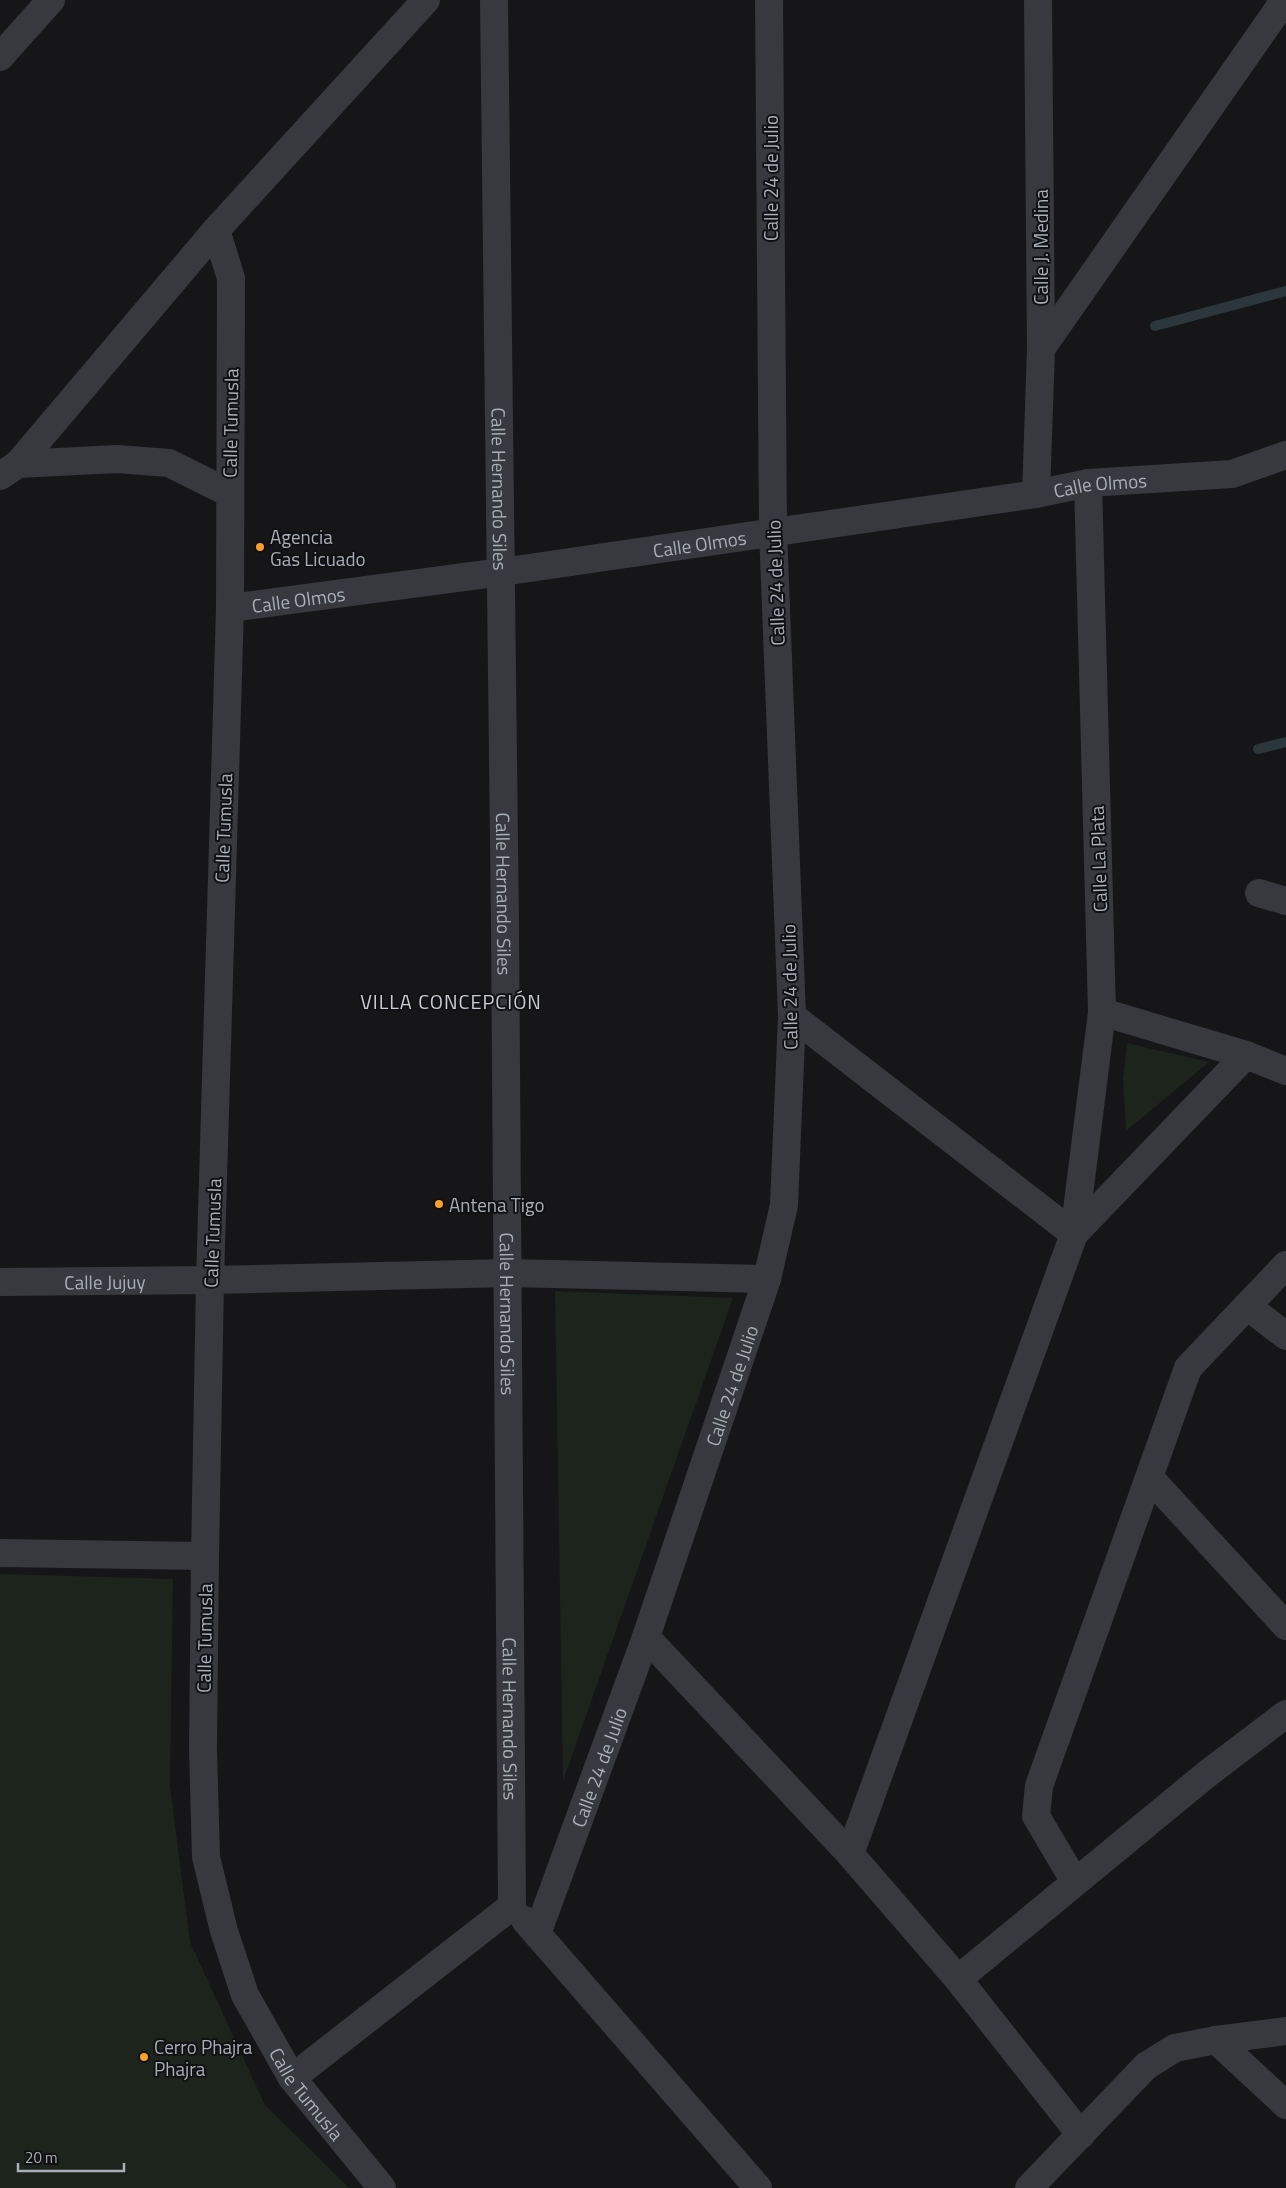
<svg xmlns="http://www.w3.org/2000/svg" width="1286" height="2188" font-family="'Titillium Web',sans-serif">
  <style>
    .green { fill: #1c241c }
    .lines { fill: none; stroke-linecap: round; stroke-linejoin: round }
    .stream { stroke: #2b373d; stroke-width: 10 }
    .minor { stroke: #37393e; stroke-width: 28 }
    .poi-dot { fill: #fc9f2a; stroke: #111113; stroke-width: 2 }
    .labels { text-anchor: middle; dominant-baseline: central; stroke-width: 4; stroke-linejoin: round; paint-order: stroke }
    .street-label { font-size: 19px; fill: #a7afb9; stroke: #111113 }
    .poi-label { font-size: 19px; fill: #a7afb9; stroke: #111113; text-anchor: start }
    .neighbourhood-label { font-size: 20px; letter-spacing: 1px; fill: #c9cdd5; stroke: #111113 }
  </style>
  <rect width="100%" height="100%" fill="#161618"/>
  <g class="green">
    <polygon points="1127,1043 1209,1062 1126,1131 1123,1080"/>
    <polygon points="555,1291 733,1298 563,1781"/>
    <polygon points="0,1574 173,1579 170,1786 190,1942 265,2105 349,2188 0,2188"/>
  </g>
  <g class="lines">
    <g class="stream">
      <polyline points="1155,326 1286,291"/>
      <polyline points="1258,749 1286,742"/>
    </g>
    <g class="minor">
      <path id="s1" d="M494,0C503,635 509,1271 512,1906"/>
      <polyline points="0,57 51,0"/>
      <path id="s2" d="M216,230L231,278L230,608L210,1280L205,1556L203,1749L206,1857L224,1931L245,1995L292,2078L382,2188"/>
      <polyline points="1041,349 1279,8 1281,0"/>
      <polyline points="18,464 216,230 426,0"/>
      <polyline points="0,476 18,464 117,459 169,463 229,493"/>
      <polyline points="1036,494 1041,349 1038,0"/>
      <path id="s3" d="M230,608L502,572L1036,494L1088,483L1232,474L1286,455"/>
      <polyline points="1259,893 1286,901"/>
      <polyline points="1102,1012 1246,1055"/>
      <polyline points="792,1016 1074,1234"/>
      <polyline points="1074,1234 1102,1012 1088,483"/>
      <path id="s4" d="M0,1282L210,1280L509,1273L767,1279"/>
      <polyline points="1247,1306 1286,1336"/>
      <polyline points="1150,1478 1286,1626"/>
      <polyline points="0,1553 205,1556"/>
      <polyline points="646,1637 850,1854 958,1979 1081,2135"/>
      <polyline points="850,1854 1074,1234 1246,1055 1286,1071"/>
      <polyline points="1075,1882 1036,1816 1039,1786 1188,1368 1286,1265"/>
      <polyline points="525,1920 758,2188"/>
      <path id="s5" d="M537,1934L646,1637L767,1279L784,1205L792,1016L773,531L769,0"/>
      <polyline points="958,1979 1207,1774 1286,1714"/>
      <polyline points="1216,2040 1286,2031"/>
      <polyline points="292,2078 512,1906"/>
      <polyline points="1029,2188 1146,2066 1175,2048 1216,2040 1286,2105"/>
    </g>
  </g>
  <g class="poi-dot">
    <circle cx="260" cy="547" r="5"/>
    <circle cx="439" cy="1204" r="5"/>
    <circle cx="144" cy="2057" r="5"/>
  </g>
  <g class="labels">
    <g class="street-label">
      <text transform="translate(770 178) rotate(-90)">Calle 24 de Julio</text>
      <text transform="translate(1040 247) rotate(-90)">Calle J. Medina</text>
      <text transform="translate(230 423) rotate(-89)">Calle Tumusla</text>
      <text stroke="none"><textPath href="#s3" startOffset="879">Calle Olmos</textPath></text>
      <text stroke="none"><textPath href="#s1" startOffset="489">Calle Hernando Siles</textPath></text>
      <text stroke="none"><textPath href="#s3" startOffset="474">Calle Olmos</textPath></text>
      <text transform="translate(775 583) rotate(-92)">Calle 24 de Julio</text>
      <text stroke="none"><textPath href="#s3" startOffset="69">Calle Olmos</textPath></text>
      <text transform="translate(223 828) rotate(-88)">Calle Tumusla</text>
      <text transform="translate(1098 859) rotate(-92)">Calle La Plata</text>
      <text stroke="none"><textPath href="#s1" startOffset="894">Calle Hernando Siles</textPath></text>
      <text transform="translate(789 987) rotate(-91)">Calle 24 de Julio</text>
      <text transform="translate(212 1233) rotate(-88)">Calle Tumusla</text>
      <text stroke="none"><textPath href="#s4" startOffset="105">Calle Jujuy</textPath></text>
      <text stroke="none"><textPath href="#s1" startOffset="1314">Calle Hernando Siles</textPath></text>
      <text stroke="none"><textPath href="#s5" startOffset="582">Calle 24 de Julio</textPath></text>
      <text transform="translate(204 1638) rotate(-89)">Calle Tumusla</text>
      <text stroke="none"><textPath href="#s1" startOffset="1719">Calle Hernando Siles</textPath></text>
      <text stroke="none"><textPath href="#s5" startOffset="178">Calle 24 de Julio</textPath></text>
      <text stroke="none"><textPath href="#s2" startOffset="1890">Calle Tumusla</textPath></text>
    </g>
    <g class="poi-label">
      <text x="270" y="536">Agencia<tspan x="270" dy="22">Gas Licuado</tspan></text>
      <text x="449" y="1204">Antena Tigo</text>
      <text x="154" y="2046">Cerro Phajra<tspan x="154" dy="22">Phajra</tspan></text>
    </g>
    <g class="neighbourhood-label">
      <text x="451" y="1001">VILLA CONCEPCIÓN</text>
    </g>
  </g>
  <path d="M18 2163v8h106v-8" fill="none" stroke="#a7afb9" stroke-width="2.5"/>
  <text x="25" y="2163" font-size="15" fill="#a7afb9" stroke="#111113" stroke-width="4" paint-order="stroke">20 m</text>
</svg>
